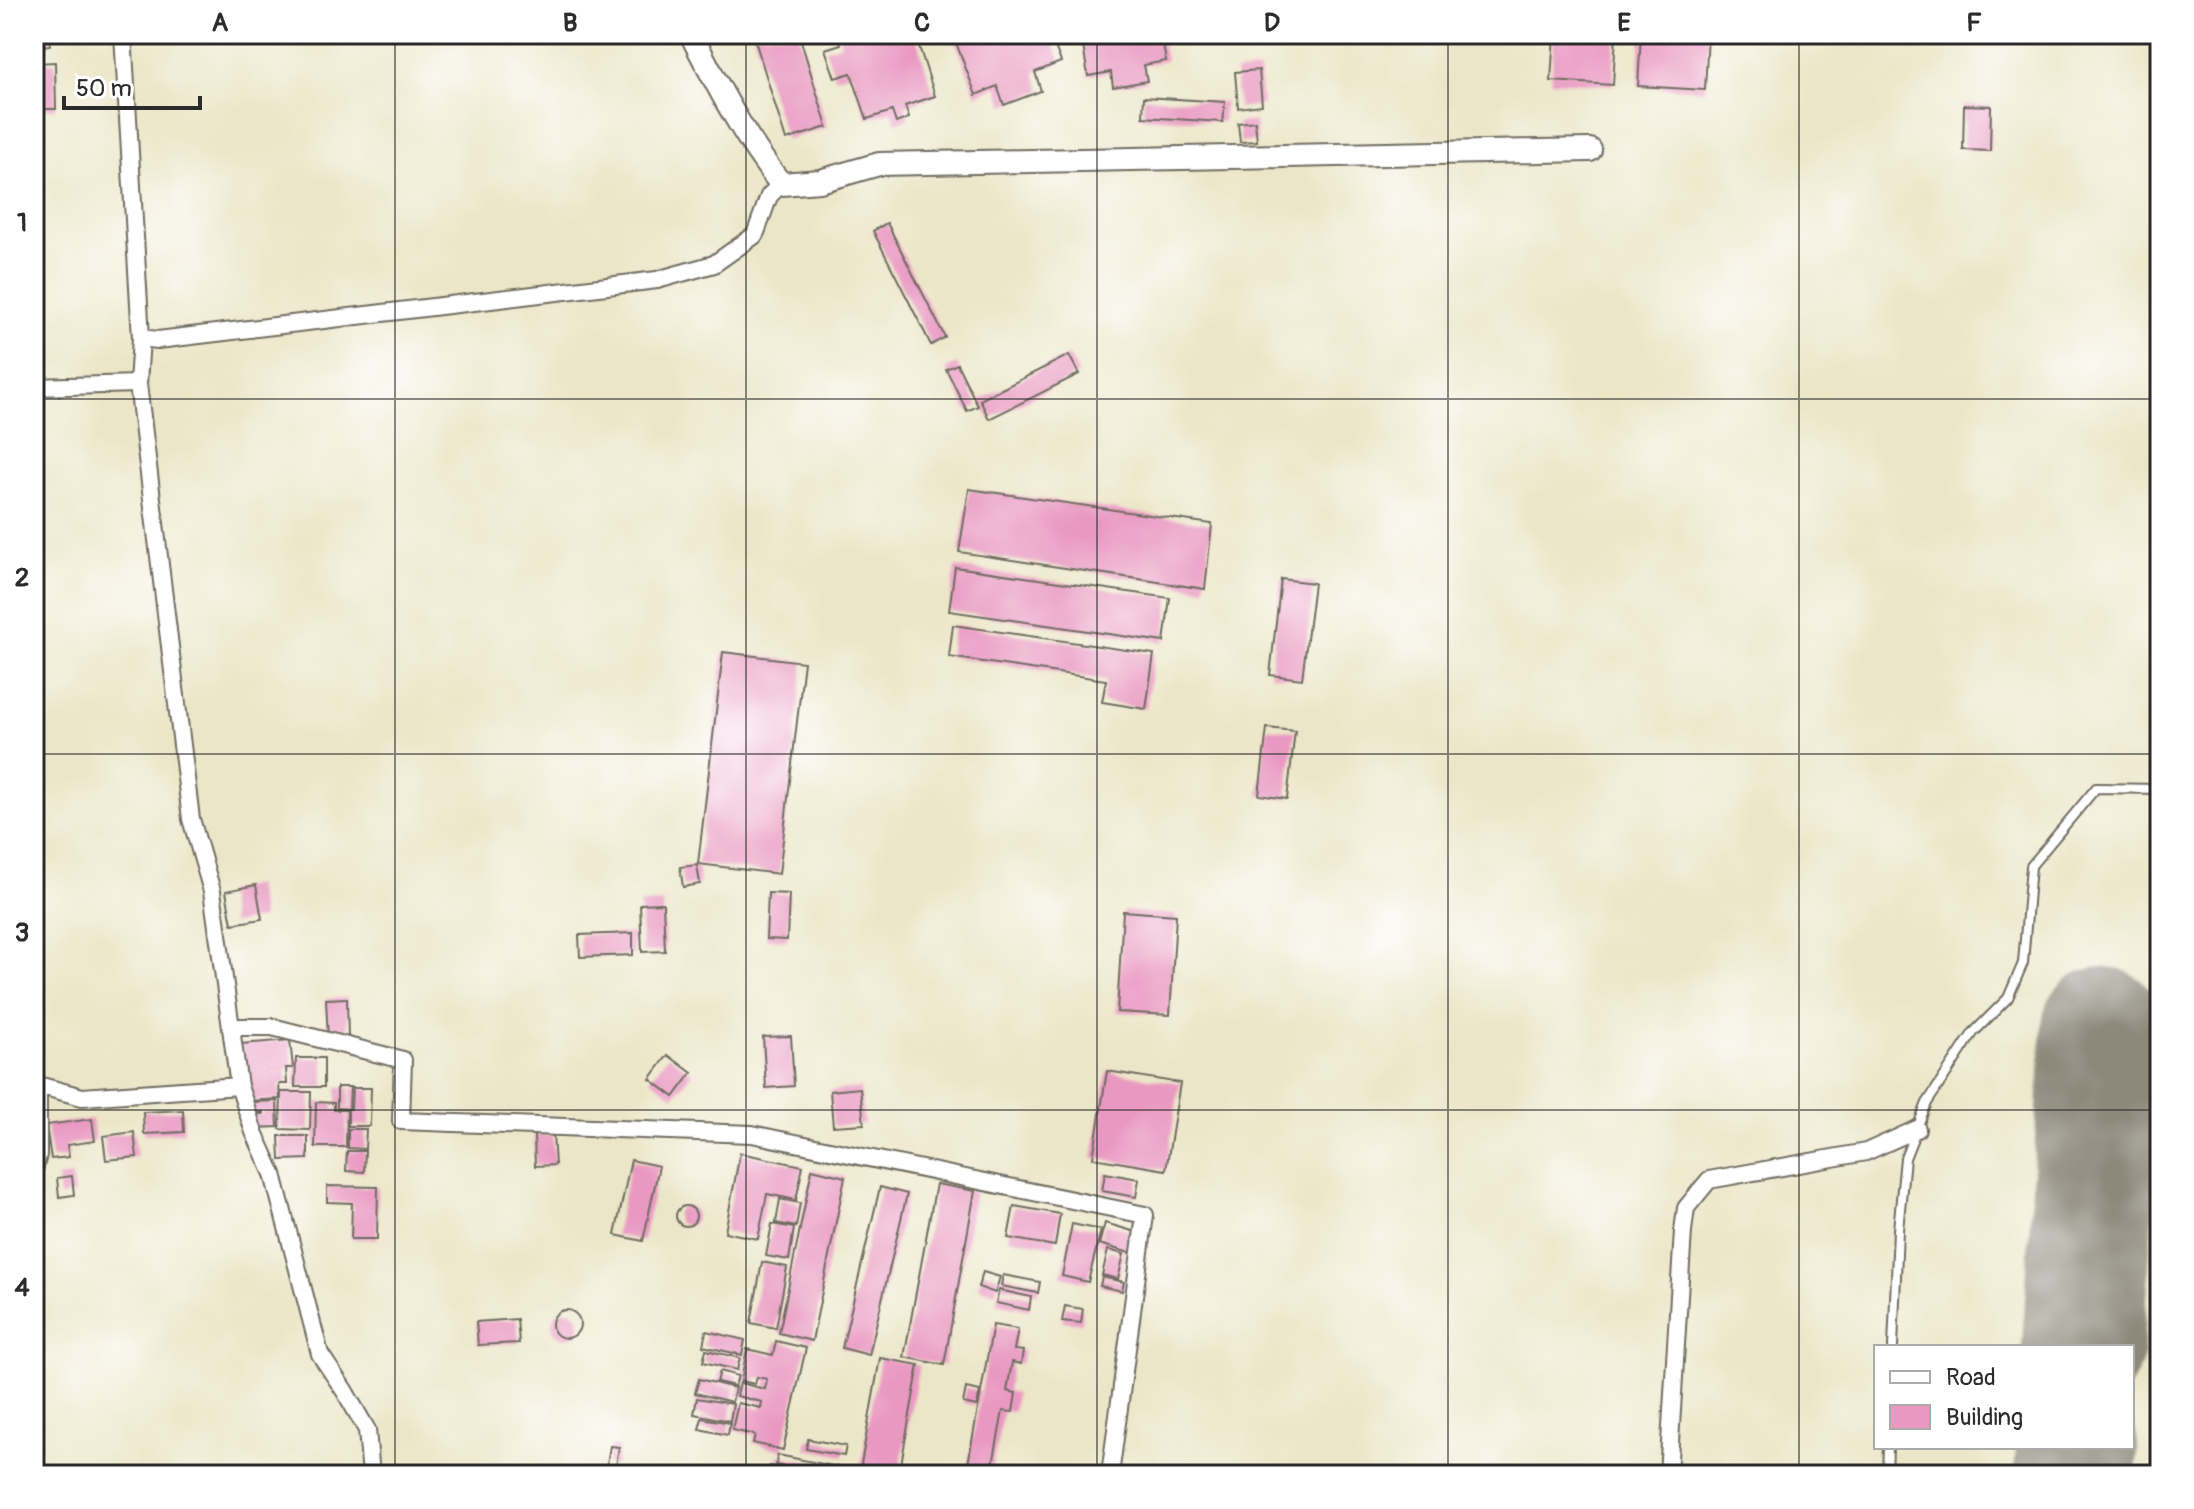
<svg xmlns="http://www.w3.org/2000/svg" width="2194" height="1509" font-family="Pangolin,sans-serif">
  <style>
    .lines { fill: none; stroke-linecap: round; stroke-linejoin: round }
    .runway { stroke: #8c887a; stroke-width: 122 }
    .building { fill: #e999c1 }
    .lane-casing { stroke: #6f6c62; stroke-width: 12 }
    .street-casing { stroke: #6f6c62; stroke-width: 20 }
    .secondary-casing { stroke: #6f6c62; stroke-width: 26 }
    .lane { stroke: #fff; stroke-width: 8 }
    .street { stroke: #fff; stroke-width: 16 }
    .secondary { stroke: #fff; stroke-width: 22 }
    .grid { fill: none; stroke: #2b2b2b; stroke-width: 2; stroke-opacity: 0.55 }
    .neatline { fill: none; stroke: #2b2b2b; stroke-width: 3 }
    .grid-label { font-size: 26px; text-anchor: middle; font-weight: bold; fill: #2b2b2b }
  </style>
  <rect width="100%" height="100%" fill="#fff"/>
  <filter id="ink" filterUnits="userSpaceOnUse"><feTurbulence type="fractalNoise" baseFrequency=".0125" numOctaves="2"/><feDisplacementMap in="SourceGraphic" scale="16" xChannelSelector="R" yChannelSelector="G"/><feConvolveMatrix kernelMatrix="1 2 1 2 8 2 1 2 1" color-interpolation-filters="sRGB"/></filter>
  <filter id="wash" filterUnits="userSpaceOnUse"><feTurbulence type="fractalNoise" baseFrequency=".006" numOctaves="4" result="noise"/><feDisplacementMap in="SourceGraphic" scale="32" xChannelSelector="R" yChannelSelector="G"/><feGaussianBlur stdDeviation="1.8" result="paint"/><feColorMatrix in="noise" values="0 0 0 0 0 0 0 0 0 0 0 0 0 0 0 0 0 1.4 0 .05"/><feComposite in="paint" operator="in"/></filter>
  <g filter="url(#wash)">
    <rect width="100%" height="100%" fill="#ece6c8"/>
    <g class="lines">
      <g class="runway">
        <polyline points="2083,1347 2103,1028"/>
        <polyline points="2075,1475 2077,1447"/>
      </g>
    </g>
    <g id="blocks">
      <g class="building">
        <polygon points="34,34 49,34 50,45 34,47"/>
        <polygon points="753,34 799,34 827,127 786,140"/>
        <polygon points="838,34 915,34 935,96 905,106 909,118 896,123 892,111 867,119 851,73 835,78 825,49 841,44"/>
        <polygon points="940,34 1050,34 1061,62 1035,72 1041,91 1004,105 997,86 976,95 953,35 942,39"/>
        <polygon points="1081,34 1161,34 1166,61 1144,65 1147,81 1113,87 1111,72 1088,76"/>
        <polygon points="1554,34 1616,34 1613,85 1551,81"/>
        <polygon points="1641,34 1708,34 1705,90 1638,86"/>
        <polygon points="55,62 56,109 37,109 36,63"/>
        <polygon points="1259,70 1262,105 1238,108 1235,72"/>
        <polygon points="1144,97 1225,102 1223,122 1143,117"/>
        <polygon points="1964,105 1991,106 1990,151 1963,150"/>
        <polygon points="1255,121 1257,141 1240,142 1238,123"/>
        <polygon points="887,223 945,337 931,345 873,231"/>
        <polygon points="1069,355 1079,374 989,419 980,400"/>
        <polygon points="957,364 978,406 967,411 946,369"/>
        <polygon points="969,489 1212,524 1205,589 959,552"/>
        <polygon points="955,567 1170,598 1164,642 949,611"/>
        <polygon points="1281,579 1314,583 1302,679 1270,675"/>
        <polygon points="953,625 1154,654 1146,709 1102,702 1106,680 949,657"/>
        <polygon points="723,652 804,662 779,874 698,864"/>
        <polygon points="1267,728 1295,731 1287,799 1259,795"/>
        <polygon points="697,865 700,884 683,887 680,867"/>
        <polygon points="256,885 262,919 232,924 226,891"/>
        <polygon points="768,893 789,894 787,940 766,939"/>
        <polygon points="663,903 665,951 642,952 640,904"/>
        <polygon points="1123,911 1176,915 1170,1015 1117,1012"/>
        <polygon points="633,933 633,955 580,957 579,935"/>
        <polygon points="347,998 348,1038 328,1039 326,999"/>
        <polygon points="791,1036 794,1086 766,1088 763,1037"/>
        <polygon points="290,1040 293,1068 286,1068 287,1084 279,1084 280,1099 248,1101 241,1044"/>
        <polygon points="668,1055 692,1073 674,1097 650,1079"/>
        <polygon points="296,1058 324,1058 324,1087 295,1087"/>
        <polygon points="1107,1071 1180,1083 1166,1170 1093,1158"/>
        <polygon points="337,1087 350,1087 349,1109 337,1108"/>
        <polygon points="352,1088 371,1088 370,1126 348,1126 348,1109 351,1109"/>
        <polygon points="860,1088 864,1124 833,1126 830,1091"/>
        <polygon points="281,1092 311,1092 310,1130 280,1129"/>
        <polygon points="277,1101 278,1127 255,1128 254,1114 263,1114 263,1112 252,1112 252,1102"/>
        <polygon points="316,1102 334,1103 334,1110 347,1110 346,1147 315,1147"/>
        <polygon points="183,1110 184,1132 144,1134 143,1112"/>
        <polygon points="92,1119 95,1141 67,1145 69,1157 51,1159 46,1125"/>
        <polygon points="348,1129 366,1129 365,1149 348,1148"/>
        <polygon points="134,1132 137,1157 106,1160 103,1136"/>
        <polygon points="553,1134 555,1165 535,1166 534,1135"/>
        <polygon points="279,1136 308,1136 308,1159 280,1160"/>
        <polygon points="347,1151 365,1151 364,1172 346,1171"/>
        <polygon points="740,1153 803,1166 796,1200 767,1194 758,1239 725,1232"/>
        <polygon points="631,1160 659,1166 643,1241 615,1235"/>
        <polygon points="812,1169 845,1177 812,1341 779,1333"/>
        <polygon points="1105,1173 1139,1179 1136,1197 1102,1191"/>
        <polygon points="72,1176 74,1195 59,1197 57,1178"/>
        <polygon points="936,1184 975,1191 944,1365 904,1357"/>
        <polygon points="327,1186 378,1187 377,1239 351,1239 352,1203 327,1202"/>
        <polygon points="880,1187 907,1194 869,1355 842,1348"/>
        <polygon points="780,1199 800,1203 796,1227 776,1223"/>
        <polygon points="1014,1206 1060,1214 1055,1246 1008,1238"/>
        <circle cx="686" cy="1216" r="10"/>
        <polygon points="1105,1223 1143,1234 1137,1255 1099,1244"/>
        <polygon points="772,1224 794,1228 789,1260 766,1256"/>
        <polygon points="1072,1224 1101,1230 1088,1282 1062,1276"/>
        <polygon points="1108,1250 1124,1254 1118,1279 1102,1275"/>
        <polygon points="762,1262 787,1267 776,1328 751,1323"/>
        <polygon points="983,1272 1000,1277 995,1293 978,1287"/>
        <polygon points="1003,1275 1040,1282 1038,1293 1001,1286"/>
        <polygon points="1102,1277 1124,1282 1122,1291 1100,1286"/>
        <polygon points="999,1290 1031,1297 1029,1310 996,1303"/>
        <polygon points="1065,1306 1083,1309 1081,1323 1062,1321"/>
        <circle cx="566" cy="1324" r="14"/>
        <polygon points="517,1319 519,1343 478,1345 476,1322"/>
        <polygon points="993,1325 1018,1329 1014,1350 1023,1351 1021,1364 1012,1362 1007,1391 1016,1393 1013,1412 1003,1411 991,1475 966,1475"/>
        <polygon points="706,1331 745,1340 742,1355 703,1346"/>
        <polygon points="776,1341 806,1348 783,1450 753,1443 755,1435 732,1430 738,1403 761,1408 762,1402 737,1396 740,1383 765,1389 767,1379 757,1377 755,1384 741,1381 747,1349 773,1355"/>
        <polygon points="706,1350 740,1358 737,1370 703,1362"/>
        <polygon points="880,1358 919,1365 899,1475 859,1475"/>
        <polygon points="720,1371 738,1376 735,1386 717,1382"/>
        <polygon points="699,1379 735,1388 732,1402 695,1393"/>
        <polygon points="966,1388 980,1391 977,1406 963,1403"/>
        <polygon points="697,1398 733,1404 730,1421 694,1414"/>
        <polygon points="702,1418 730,1423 728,1435 699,1429"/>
        <polygon points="808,1439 846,1446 844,1456 806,1449"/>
        <polygon points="610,1446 619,1447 616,1466 607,1464"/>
        <polygon points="778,1455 848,1469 847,1475 825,1475 776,1465"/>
        <polygon points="770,1466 803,1474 803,1475 768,1475"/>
      </g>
    </g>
  </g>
  <g filter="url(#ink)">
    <use href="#blocks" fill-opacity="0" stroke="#6f6c62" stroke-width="2"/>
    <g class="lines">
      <g class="lane-casing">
        <g id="lane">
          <polyline points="1893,1347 1898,1230 1905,1158 1927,1103 1973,1033 2008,998 2023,963 2031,866 2096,788 2160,789"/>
          <polyline points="1887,1475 1888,1447"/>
        </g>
      </g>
      <g class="street-casing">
        <g id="street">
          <polyline points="123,34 141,338"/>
          <polyline points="34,387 138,384"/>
          <polyline points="231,1027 272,1027 403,1060 401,1121 752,1134 1145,1215 1110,1475"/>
          <polyline points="34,1084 82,1097 239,1086"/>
          <polyline points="34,1170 38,1155 38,1085"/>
          <polyline points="371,1475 367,1430 344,1390 320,1354 273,1174 254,1132 239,1086 212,891 191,819 138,384 141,338 158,340 657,280 714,264 755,235 769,196 781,184"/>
          <polyline points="1668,1475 1683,1231 1686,1208 1709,1180 1866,1152 1917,1129"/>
        </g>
      </g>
      <g class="secondary-casing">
        <path id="secondary" d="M691,34C717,85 745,139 781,184L820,181L879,164L1590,150"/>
      </g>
      <use href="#lane" class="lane"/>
      <use href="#street" class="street"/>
      <use href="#secondary" class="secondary"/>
    </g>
  </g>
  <path class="grid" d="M395,34V1475M746,34V1475M1097,34V1475M1448,34V1475M1799,34V1475M34,399H2160M34,754H2160M34,1110H2160"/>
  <rect width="2194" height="1509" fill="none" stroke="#fff" stroke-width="88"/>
  <rect x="1874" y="1345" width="260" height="104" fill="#ffffff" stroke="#aaaaaa" stroke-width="2"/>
  <rect x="1890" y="1371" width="40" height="12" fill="#ffffff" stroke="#aaaaaa" stroke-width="2"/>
  <text x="1946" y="1385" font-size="24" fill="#2b2b2b">Road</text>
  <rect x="1890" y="1405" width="40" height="24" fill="#e999c1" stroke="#aaaaaa" stroke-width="2"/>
  <text x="1946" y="1425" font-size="24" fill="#2b2b2b">Building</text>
  <path d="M64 96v12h136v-12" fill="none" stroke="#2b2b2b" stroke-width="4"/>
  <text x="76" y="96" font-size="24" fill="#2b2b2b" stroke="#ffffff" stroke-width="6" paint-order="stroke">50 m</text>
  <rect x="44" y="44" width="2106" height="1421" class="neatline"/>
  <g class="grid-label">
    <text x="220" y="31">A</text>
    <text x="570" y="31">B</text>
    <text x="922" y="31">C</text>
    <text x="1272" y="31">D</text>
    <text x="1624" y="31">E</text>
    <text x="1974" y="31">F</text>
    <text x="22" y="231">1</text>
    <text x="22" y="586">2</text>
    <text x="22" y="941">3</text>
    <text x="22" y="1296">4</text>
  </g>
</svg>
